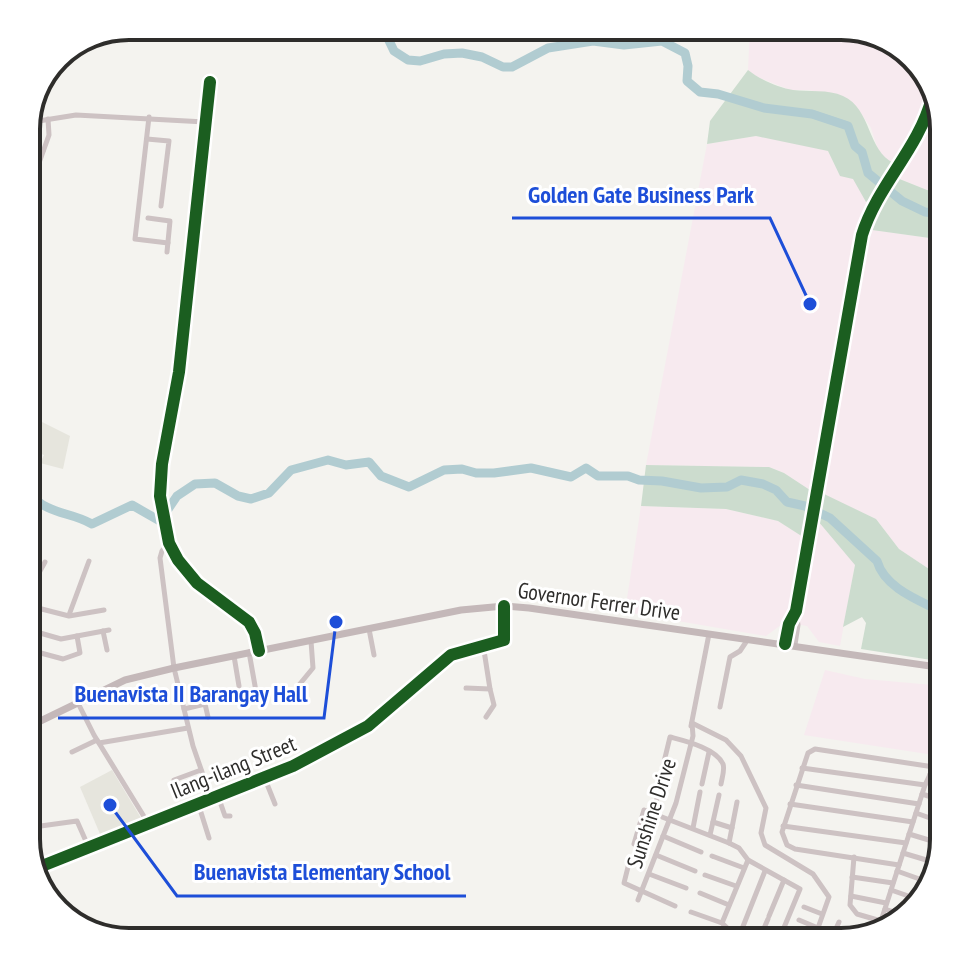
<svg xmlns="http://www.w3.org/2000/svg" width="970" height="968" font-family="'PT Sans Narrow',sans-serif">
  <style>
    .industrial { fill: #f7eaef }
    .built { fill: #e6e5dd }
    .forest { fill: #ccdcce }
    .lines { fill: none; stroke-linecap: round; stroke-linejoin: round }
    .river { stroke: #b1ccd1; stroke-width: 9 }
    .minor { stroke: #cdc2c3; stroke-width: 5 }
    .secondary { stroke: #c4b8b9; stroke-width: 7 }
    .cycleway-casing { stroke: #fff; stroke-width: 17 }
    .cycleway { stroke: #1b5e20; stroke-width: 12 }
    .labels { text-anchor: middle; dominant-baseline: central; stroke-width: 6; stroke-linejoin: round; paint-order: stroke }
    .street-label { font-size: 22px; fill: #2e2d2b; stroke: #fff }
    .rim { fill: none; stroke: #2e2d2b; stroke-width: 4 }
    .leader { fill: none; stroke: #1d4ed8; stroke-width: 3 }
    .callout-dot { fill: #1d4ed8; stroke: #fff; stroke-width: 3 }
    .callout-label { font-size: 24px; text-anchor: middle; font-weight: bold; fill: #1d4ed8; stroke: #fff; stroke-width: 6; stroke-linejoin: round; paint-order: stroke }
  </style>
  <rect width="100%" height="100%" fill="#f4f3ef"/>
  <g class="industrial">
    <polygon points="750,26 847,26 919,61 944,128 944,191 941,193 927,190 897,178 873,230 944,240 944,579 899,549 876,519 822,494 818,521 855,564 840,646 819,642 807,626 785,622 766,636 625,612 641,506 726,509 778,521 802,536 812,492 784,473 769,467 646,465 707,144 756,136 783,140 828,151 840,176 890,173 894,164 884,159 878,150 871,128 858,109 810,90 790,90 755,76 748,70"/>
    <polygon points="825,670 865,679 944,686 944,732 934,755 804,735"/>
  </g>
  <g class="built">
    <polygon points="26,414 70,436 63,469 40,463 44,455 26,448"/>
    <polygon points="112,770 144,823 103,841 80,787"/>
  </g>
  <g class="forest">
    <path d="M748,70C759,79 779,88 793,90C809,92 828,89 843,96C872,109 867,151 894,163L871,198L866,202L853,179L840,176L828,151L756,136L707,144L710,121Z"/>
    <polygon points="897,178 927,190 941,193 944,191 944,240 872,230 879,203"/>
    <polygon points="646,465 769,467 784,473 813,492 803,537 778,521 726,509 641,506"/>
    <polygon points="822,493 876,519 899,549 944,579 944,662 861,649 866,623 862,617 843,627 855,565 818,521"/>
  </g>
  <g class="lines">
    <g class="river">
      <polyline points="382,26 394,51 408,60 420,61 444,54 462,53 482,57 503,67 512,67 548,48 593,41 624,45 662,41 685,53 688,66 687,81 700,92 718,94 764,108 812,114 848,126 855,146 862,152 868,173 902,201 925,212 944,214"/>
      <path d="M26,491C51,517 67,510 92,524L132,505L160,521L177,496L195,484L215,483L238,496L251,499L269,493L291,470L328,460L346,465L369,462L381,476L409,487L444,470L462,469L476,473H494L531,468L571,477L586,468L598,476H628L639,480L662,481L701,488L727,487L741,480L763,484L776,490L787,502L805,506L830,518L877,561C885,589 921,601 944,613"/>
    </g>
    <g class="minor">
      <polyline points="210,82 179,372 162,464 160,496 169,543 178,560 197,583 249,622 255,633 259,651"/>
      <polyline points="149,117 135,239 168,243"/>
      <polyline points="26,123 76,115 205,122"/>
      <polyline points="147,139 169,141 161,206"/>
      <polyline points="26,148 43,151"/>
      <polyline points="34,177 49,135 48,119"/>
      <polyline points="148,218 170,221 167,252"/>
      <polyline points="169,543 162,551 160,558 174,668 193,746 211,798"/>
      <polyline points="26,572 30,564"/>
      <polyline points="26,596 45,562"/>
      <polyline points="26,605 69,616 104,610"/>
      <polyline points="69,615 89,561"/>
      <polyline points="26,629 61,639 109,630"/>
      <polyline points="369,629 374,655"/>
      <polyline points="103,631 107,650"/>
      <polyline points="26,638 36,608"/>
      <path d="M785,644L789,624L796,611L862,235C878,184 918,150 932,98"/>
      <polyline points="795,645 798,625 796,611"/>
      <polyline points="26,649 63,659 80,653 77,636"/>
      <polyline points="249,652 257,697"/>
      <polyline points="234,656 239,686"/>
      <polyline points="299,685 313,668 311,641"/>
      <polyline points="466,688 490,689 483,644"/>
      <polyline points="78,703 94,735 148,823"/>
      <polyline points="720,707 730,657 740,651 748,639"/>
      <polyline points="184,709 205,704 208,717"/>
      <polyline points="26,712 36,722"/>
      <polyline points="486,717 494,705 490,689"/>
      <polyline points="692,723 726,740 741,756 766,808 761,833 765,845 813,874 829,897 813,942"/>
      <polyline points="691,726 709,634"/>
      <polyline points="99,743 188,728"/>
      <polyline points="72,752 97,740"/>
      <path d="M663,766L670,737C685,741 716,748 723,764C725,769 722,778 721,784"/>
      <polyline points="802,768 925,785"/>
      <polyline points="930,774 944,779"/>
      <polyline points="265,779 275,804"/>
      <polyline points="174,780 201,770"/>
      <polyline points="702,784 709,752"/>
      <polyline points="796,785 919,804"/>
      <polyline points="922,794 944,801"/>
      <polyline points="218,796 225,816 230,816"/>
      <polyline points="198,803 209,838"/>
      <polyline points="790,804 913,822"/>
      <polyline points="654,813 661,779"/>
      <polyline points="916,813 944,823"/>
      <polyline points="713,822 732,828"/>
      <polyline points="783,826 906,843"/>
      <polyline points="26,828 77,821 89,848"/>
      <polyline points="693,828 700,792"/>
      <polyline points="909,834 942,844"/>
      <polyline points="710,835 719,795"/>
      <polyline points="663,836 701,852"/>
      <polyline points="729,843 737,802"/>
      <polyline points="634,844 644,810 729,843 739,848 748,860 800,889 778,942"/>
      <polyline points="903,853 933,862"/>
      <polyline points="656,855 695,871"/>
      <polyline points="712,856 744,868"/>
      <polyline points="854,857 850,905 857,914 881,921"/>
      <polyline points="630,859 624,883 675,906"/>
      <polyline points="899,865 795,849 787,845 782,832 808,753 815,749 934,767"/>
      <polyline points="37,868 293,766 368,726 451,655 504,640 504,606"/>
      <polyline points="897,871 925,881"/>
      <polyline points="649,874 686,888"/>
      <polyline points="705,875 736,886"/>
      <polyline points="852,877 893,883"/>
      <polyline points="891,890 917,899"/>
      <polyline points="700,893 729,905"/>
      <polyline points="851,896 886,903"/>
      <polyline points="638,900 676,803 693,736 692,723"/>
      <polyline points="804,907 822,914"/>
      <polyline points="885,909 909,917"/>
      <polyline points="691,912 722,923 742,942"/>
      <polyline points="769,916 784,880"/>
      <polyline points="799,920 818,928"/>
      <polyline points="722,923 748,860"/>
      <polyline points="882,927 881,921 925,785 944,745"/>
      <polyline points="738,939 765,871"/>
      <polyline points="846,940 848,934"/>
      <polyline points="758,942 768,919"/>
      <polyline points="830,942 839,922"/>
    </g>
    <polyline class="secondary" points="26,728 125,680 174,668 461,610 504,606 529,608 944,668"/>
    <g class="cycleway-casing">
      <g id="cycleway">
        <polyline points="210,82 179,372 162,464 160,496 169,543 178,560 197,583 249,622 255,633 259,651"/>
        <path d="M785,644L789,624L796,611L862,235C878,184 918,150 932,98"/>
        <polyline points="37,868 293,766 368,726 451,655 504,640 504,606"/>
      </g>
    </g>
    <use href="#cycleway" class="cycleway"/>
  </g>
  <g class="labels">
    <g class="street-label">
      <text transform="translate(599 601) rotate(8)">Governor Ferrer Drive</text>
      <text transform="translate(233 767) rotate(-22)">Ilang-ilang Street</text>
      <text transform="translate(651 813) rotate(-72)">Sunshine Drive</text>
    </g>
  </g>
  <path d="M0 0H970V968H0ZM129 40H841A89 89 0 0 1 930 129V839A89 89 0 0 1 841 928H129A89 89 0 0 1 40 839V129A89 89 0 0 1 129 40Z" fill="#fff" fill-rule="evenodd"/>
  <path class="rim" d="M129 40H841A89 89 0 0 1 930 129V839A89 89 0 0 1 841 928H129A89 89 0 0 1 40 839V129A89 89 0 0 1 129 40Z"/>
  <path class="leader" d="M810 304L770 218H512M336 622L324 718H58M110 805L177 896H466"/>
  <g class="callout-dot">
    <circle cx="810" cy="304" r="8"/>
    <circle cx="336" cy="622" r="8"/>
    <circle cx="110" cy="805" r="8"/>
  </g>
  <g class="callout-label">
    <text x="641" y="203">Golden Gate Business Park</text>
    <text x="191" y="702">Buenavista II Barangay Hall</text>
    <text x="322" y="880">Buenavista Elementary School</text>
  </g>
</svg>
